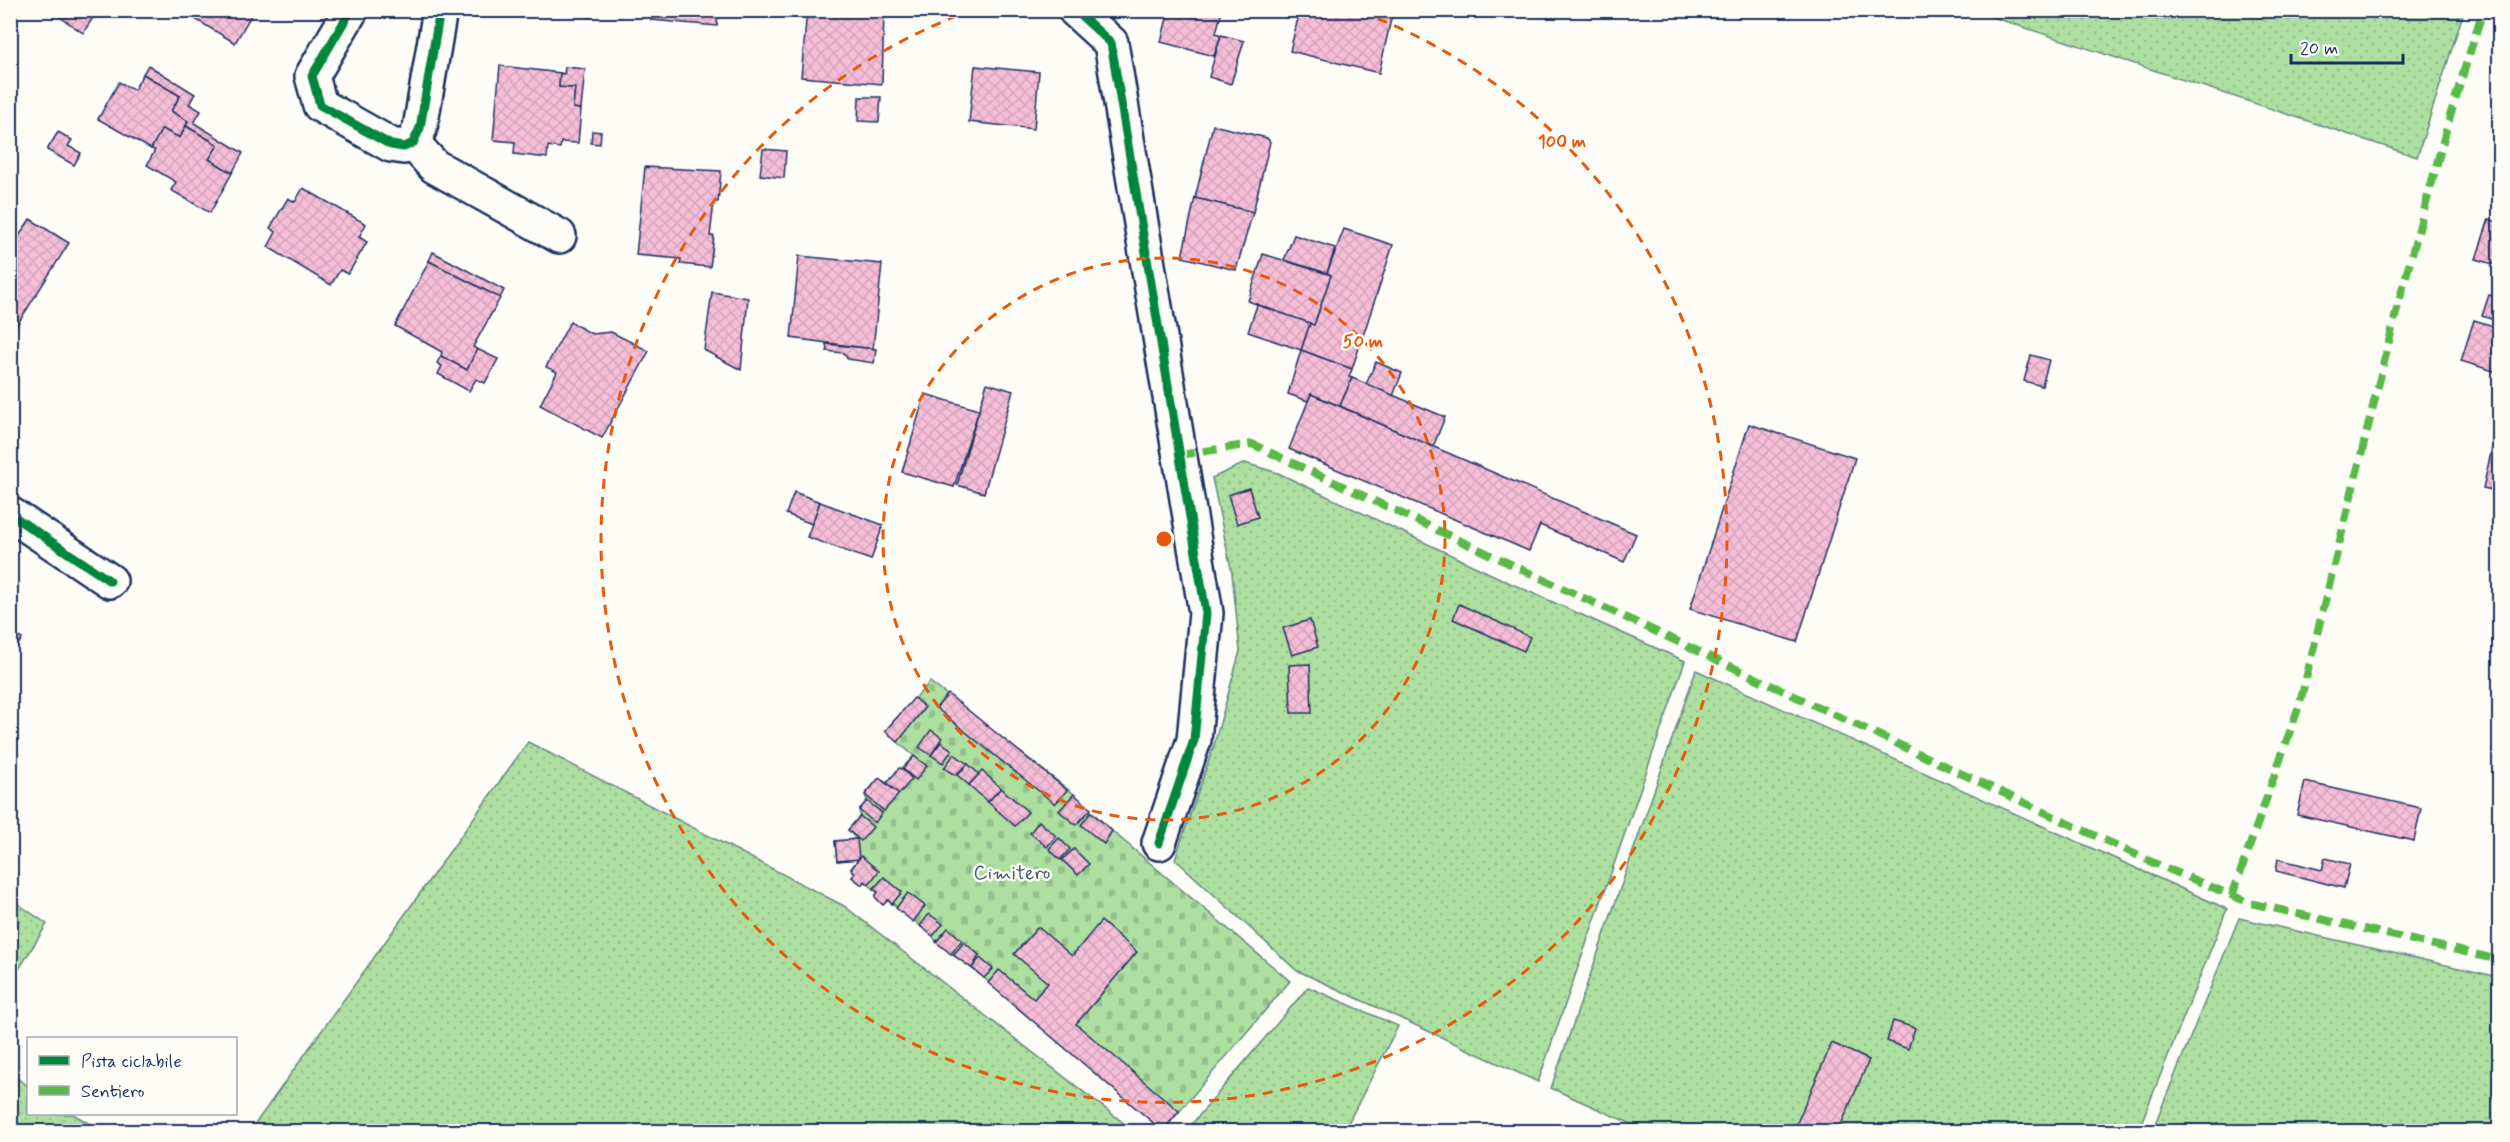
<svg xmlns="http://www.w3.org/2000/svg" width="2510" height="1142" font-family="Mynerve,sans-serif">
  <style>
    .grass { fill: url(#grass-dots); stroke: #64877f; stroke-width: 1.5 }
    .cemetery { fill: url(#cemetery-stones); stroke: #64877f; stroke-width: 1.5 }
    .building { fill: url(#building-cross-hatch); stroke: #1b2f5e; stroke-width: 1.5 }
    .lines { fill: none; stroke-linecap: round; stroke-linejoin: round }
    .minor-casing { stroke: #1b2f5e; stroke-width: 38 }
    .minor { stroke: #fdfcf7; stroke-width: 33 }
    .quiet { stroke: #58b947; stroke-width: 8; stroke-dasharray: 15 8; stroke-linecap: butt }
    .cycleway-casing { stroke: #fdfcf7; stroke-width: 13 }
    .cycleway { stroke: #00873e; stroke-width: 9 }
    .ring { fill: none; stroke: #e8590c; stroke-width: 3; stroke-dasharray: 10 8 }
    .labels { text-anchor: middle; dominant-baseline: central; stroke-width: 5; stroke-linejoin: round; paint-order: stroke }
    .park-label { font-size: 20px; fill: #405b6e; stroke: #fdfcf7 }
    .centre { fill: #e8590c; stroke: #fdfcf7; stroke-width: 3 }
    .ring-label { font-size: 18px; text-anchor: middle; font-weight: bold; fill: #e8590c; stroke: #fdfcf7; stroke-width: 5; stroke-linejoin: round; paint-order: stroke }
  </style>
  <defs>
    <pattern id="grass-dots" width="8" height="8" patternUnits="userSpaceOnUse" patternTransform="scale(1.5)"><rect width="8" height="8" fill="#addfa0"/><path d="M2 2h.1M6 6h.1" fill="none" stroke="#94c08c" stroke-width="1.8" stroke-linecap="round"/></pattern>
    <pattern id="cemetery-stones" width="16" height="16" patternUnits="userSpaceOnUse" patternTransform="scale(1.5)"><rect width="16" height="16" fill="#addfa0"/><path d="M2 7V4a2 2 0 0 1 4 0v3zM10 15v-3a2 2 0 0 1 4 0v3z" fill="#94c08c"/></pattern>
    <pattern id="building-cross-hatch" width="8" height="8" patternUnits="userSpaceOnUse" patternTransform="scale(1.5)"><rect width="8" height="8" fill="#f6bed6"/><path d="M0 0l8 8M0 8l8-8" fill="none" stroke="#d2a4ba"/></pattern>
  </defs>
  <rect width="100%" height="100%" fill="#fdfcf7"/>
  <filter id="ink" filterUnits="userSpaceOnUse"><feTurbulence type="fractalNoise" baseFrequency=".0167" numOctaves="2"/><feDisplacementMap in="SourceGraphic" scale="12" xChannelSelector="R" yChannelSelector="G"/><feConvolveMatrix kernelMatrix="1 2 1 2 8 2 1 2 1" color-interpolation-filters="sRGB"/></filter>
  <g filter="url(#ink)">
    <g class="grass">
      <polygon points="1974,11 2464,10 2464,11 2417,157"/>
      <polygon points="1245,463 1278,473 1510,583 1685,661 1538,1082 1296,970 1175,859 1214,745 1240,651 1232,573 1212,478"/>
      <polygon points="1696,670 2227,909 2138,1131 1647,1131 1551,1088"/>
      <polygon points="528,742 844,906 1134,1131 250,1131"/>
      <polygon points="11,899 47,924 11,982"/>
      <polygon points="2239,918 2499,977 2499,1131 2152,1131"/>
      <polygon points="1308,987 1398,1026 1344,1131 1186,1131"/>
      <polygon points="11,1074 28,1086 28,1114 73,1114 102,1131 11,1131"/>
    </g>
    <polygon class="cemetery" points="930,682 1074,794 1112,831 1290,981 1163,1131 984,978 936,942 933,936 888,900 883,905 875,897 878,892 865,882 862,885 852,877 855,873 851,869 858,859 837,861 835,841 856,839 848,830 860,816 859,810 867,801 865,795 879,778 887,783 914,756 885,731"/>
    <g class="building">
      <polygon points="50,10 98,10 83,33"/>
      <polygon points="186,10 254,10 235,43 185,13"/>
      <polygon points="540,10 591,10 590,17"/>
      <polygon points="652,10 718,10 717,26 651,20"/>
      <polygon points="807,10 884,11 882,84 801,77"/>
      <polygon points="1169,10 1222,10 1216,33 1221,35 1214,56 1161,42"/>
      <polygon points="1300,10 1393,10 1379,73 1290,51"/>
      <polygon points="1221,35 1244,41 1231,84 1209,77"/>
      <polygon points="148,65 195,94 189,104 201,111 194,123 243,153 232,173 209,159 218,145 186,126 188,121 171,111 180,96 143,74"/>
      <polygon points="500,66 560,73 559,87 575,88 573,108 581,109 578,143 561,142 560,148 548,146 547,158 514,154 515,142 493,140"/>
      <polygon points="975,66 1039,72 1034,129 969,122"/>
      <polygon points="565,67 585,69 581,109 573,108 575,88 559,87 560,73 564,74"/>
      <polygon points="143,74 180,96 171,111 188,121 180,138 162,129 151,149 98,119 119,82 134,90"/>
      <polygon points="859,97 881,97 879,122 858,121"/>
      <polygon points="1213,125 1267,138 1270,142 1253,212 1195,198"/>
      <polygon points="186,126 218,145 209,159 232,173 210,213 171,190 176,182 147,165 155,150 151,149 162,129 180,138"/>
      <polygon points="592,131 601,132 600,144 591,143"/>
      <polygon points="58,132 72,140 68,146 81,153 74,165 47,150"/>
      <polygon points="763,149 786,151 784,178 760,175"/>
      <polygon points="645,167 721,171 718,202 714,202 710,236 714,236 710,267 680,264 681,259 636,255"/>
      <polygon points="303,188 366,224 359,237 367,242 348,274 340,270 331,285 268,247 276,232 270,228 288,198 295,202"/>
      <polygon points="1195,198 1253,212 1236,270 1182,257"/>
      <polygon points="30,219 69,243 10,336 10,250"/>
      <polygon points="2489,219 2500,223 2500,266 2476,259"/>
      <polygon points="1344,229 1393,245 1352,369 1301,350 1310,323 1314,325 1331,275 1327,273"/>
      <polygon points="1294,235 1335,248 1327,273 1284,260"/>
      <polygon points="433,252 504,290 500,298 429,261"/>
      <polygon points="1263,254 1331,275 1314,325 1248,301"/>
      <polygon points="799,256 882,264 873,349 791,338"/>
      <polygon points="429,261 500,298 473,347 477,349 467,370 441,356 442,352 395,326"/>
      <polygon points="712,292 748,298 741,370 704,350"/>
      <polygon points="2489,295 2500,298 2500,322 2482,316"/>
      <polygon points="1257,305 1310,323 1301,350 1248,332"/>
      <polygon points="2474,320 2500,328 2500,373 2461,361"/>
      <polygon points="570,322 592,334 611,332 649,351 602,438 540,405 557,372 546,367"/>
      <polygon points="826,344 876,349 874,363 848,359 843,353 827,351"/>
      <polygon points="477,349 498,359 485,383 476,379 469,391 438,374 442,366 437,363 441,356 467,370"/>
      <polygon points="1301,350 1352,369 1349,377 1352,378 1340,406 1311,394 1308,401 1288,394"/>
      <polygon points="2031,355 2049,360 2042,386 2024,381"/>
      <polygon points="1376,362 1402,373 1393,396 1366,384"/>
      <polygon points="1352,378 1445,417 1433,447 1340,406"/>
      <polygon points="987,383 1013,391 984,493 957,485"/>
      <polygon points="925,394 979,410 954,487 902,472"/>
      <polygon points="1311,394 1636,534 1624,562 1540,525 1529,551 1289,449"/>
      <polygon points="1749,424 1855,458 1797,642 1690,609"/>
      <polygon points="2492,448 2500,449 2500,492 2483,488"/>
      <polygon points="1249,488 1258,517 1237,524 1228,495"/>
      <polygon points="794,492 820,502 812,524 786,514"/>
      <polygon points="820,502 883,525 871,560 807,537"/>
      <polygon points="1459,604 1530,637 1524,651 1453,619"/>
      <polygon points="1310,620 1318,647 1292,655 1283,628"/>
      <polygon points="10,631 22,639 10,656"/>
      <polygon points="1310,664 1312,713 1291,713 1289,665"/>
      <polygon points="948,694 1067,790 1055,804 936,708"/>
      <polygon points="914,698 925,707 898,742 885,731"/>
      <polygon points="931,730 942,738 931,755 919,747"/>
      <polygon points="941,742 952,750 943,763 931,755"/>
      <polygon points="954,754 968,764 955,775 944,768"/>
      <polygon points="914,756 927,766 916,780 903,769"/>
      <polygon points="968,764 979,774 969,785 957,775"/>
      <polygon points="899,768 903,769 912,779 899,794 887,783"/>
      <polygon points="982,771 1001,788 988,802 969,785"/>
      <polygon points="879,778 899,794 884,811 865,795"/>
      <polygon points="2305,782 2421,808 2414,841 2297,815"/>
      <polygon points="1001,788 1028,812 1015,826 988,802"/>
      <polygon points="1074,794 1091,809 1076,825 1059,811"/>
      <polygon points="867,801 882,813 875,823 859,810"/>
      <polygon points="1091,812 1112,831 1104,844 1081,825"/>
      <polygon points="860,816 873,827 861,841 848,830"/>
      <polygon points="1039,821 1056,836 1047,847 1030,833"/>
      <polygon points="1059,838 1070,849 1060,860 1049,849"/>
      <polygon points="857,839 859,859 837,861 835,841"/>
      <polygon points="1074,849 1089,864 1078,875 1062,860"/>
      <polygon points="861,856 879,871 869,884 865,881 862,885 852,877 855,873 851,869"/>
      <polygon points="2325,858 2350,864 2344,888 2276,871 2278,859 2322,870"/>
      <polygon points="884,877 902,892 892,904 888,900 883,905 875,897 878,892 873,889"/>
      <polygon points="908,893 925,906 913,922 896,908"/>
      <polygon points="929,914 943,924 933,936 920,926"/>
      <polygon points="1101,921 1137,952 1076,1024 1179,1111 1163,1131 988,983 999,970 1034,999 1048,983 1014,954 1038,927 1072,956"/>
      <polygon points="948,928 962,940 951,954 936,942"/>
      <polygon points="964,942 979,955 972,968 953,955"/>
      <polygon points="980,958 993,969 984,978 972,968"/>
      <polygon points="1893,1021 1915,1028 1908,1049 1887,1041"/>
      <polygon points="1832,1043 1869,1060 1838,1132 1793,1132"/>
    </g>
    <g class="lines">
      <g class="minor-casing">
        <g id="minor">
          <polyline points="351,10 312,76 320,105 391,145 404,147 413,143 420,128 440,10"/>
          <polyline points="1075,10 1111,43 1206,613 1194,740 1159,843"/>
          <polyline points="413,143 434,166 559,236"/>
          <polyline points="10,514 110,581"/>
        </g>
      </g>
      <use href="#minor" class="minor"/>
      <g class="quiet">
        <polyline points="1180,455 1252,444 2154,863 2250,903 2500,960"/>
        <polyline points="2232,896 2300,703 2398,305 2450,116 2483,10"/>
      </g>
      <g class="cycleway-casing">
        <g id="cycleway">
          <polyline points="351,10 312,76 320,105 391,145 404,147 413,143 420,128 440,10"/>
          <polyline points="1075,10 1111,43 1206,613 1194,740 1159,843"/>
          <polyline points="10,514 110,581"/>
        </g>
      </g>
      <use href="#cycleway" class="cycleway"/>
    </g>
  </g>
  <g class="ring">
    <circle cx="1164" cy="539" r="281"/>
    <path d="M1361 12A563 563 0 1 1 967 12"/>
  </g>
  <g class="labels">
    <g class="park-label">
      <text x="1012" y="873">Cimitero</text>
    </g>
  </g>
  <circle cx="1164" cy="539" r="9" class="centre"/>
  <g class="ring-label">
    <text x="1562" y="147">100 m</text>
    <text x="1363" y="347">50 m</text>
  </g>
  <rect width="2510" height="1142" fill="none" stroke="#fdfcf7" stroke-width="36"/>
  <rect x="18" y="18" width="2474" height="1106" fill="none" stroke="#1b2f5e" stroke-width="2" filter="url(#ink)"/>
  <rect x="27" y="1037" width="210" height="78" fill="#fdfcf7" stroke="#a3aaba" stroke-width="1.5"/>
  <rect x="39" y="1056" width="30" height="9" fill="#00873e" stroke="#a3aaba" stroke-width="1.5"/>
  <text x="81" y="1067" font-size="18" fill="#1b2f5e">Pista ciclabile</text>
  <rect x="39" y="1086" width="30" height="9" fill="#58b947" stroke="#a3aaba" stroke-width="1.5"/>
  <text x="81" y="1097" font-size="18" fill="#1b2f5e">Sentiero</text>
  <path d="M2291 54v9h112v-9" fill="none" stroke="#1b2f5e" stroke-width="3"/>
  <text x="2300" y="54" font-size="18" fill="#1b2f5e" stroke="#fdfcf7" stroke-width="4.5" paint-order="stroke">20 m</text>
</svg>
